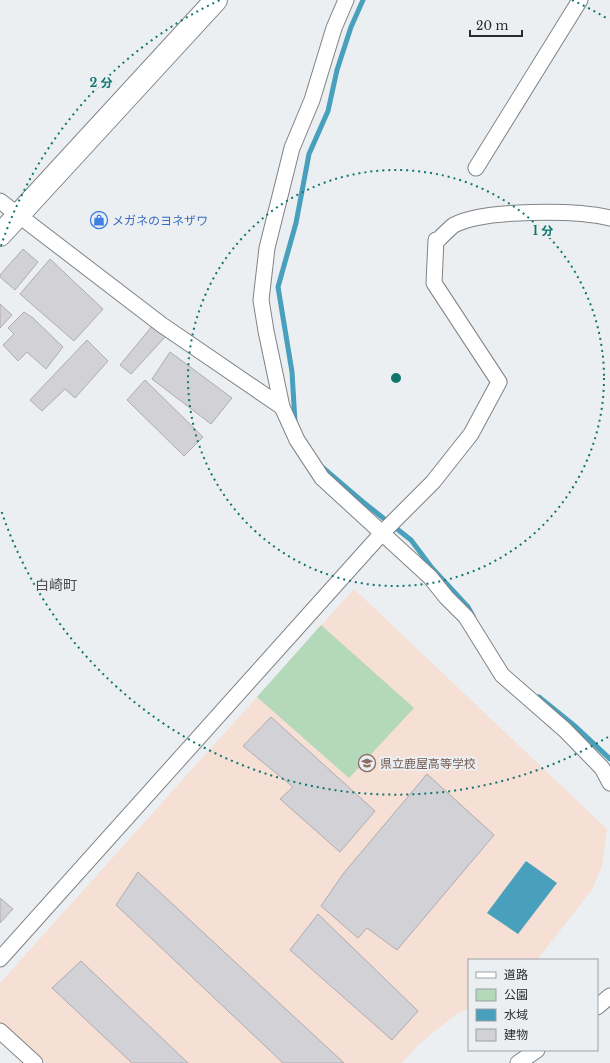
<svg xmlns="http://www.w3.org/2000/svg" width="610" height="1063" font-family="'Libre Baskerville','Noto Sans JP',serif">
  <style>
    .education { fill: #f6dfd4 }
    .green { fill: #b3d8ba }
    .water { fill: #48a0bc }
    .lines { fill: none; stroke-linecap: round; stroke-linejoin: round }
    .stream { stroke: #48a0bc; stroke-width: 5 }
    .building { fill: #d2d1d5; stroke: #aeacb1 }
    .street-casing { stroke: #808386; stroke-width: 17 }
    .secondary-casing { stroke: #808386; stroke-width: 24 }
    .street { stroke: #fff; stroke-width: 15 }
    .secondary { stroke: #fff; stroke-width: 22 }
    .ring { fill: none; stroke: #0f766e; stroke-width: 2; stroke-dasharray: 2 4 }
    .labels { text-anchor: middle; dominant-baseline: central; stroke-width: 4; stroke-linejoin: round; paint-order: stroke }
    .shop-label { font-size: 12px; fill: #366cbe; stroke: #ebeff2; text-anchor: start }
    .education-label { font-size: 12px; fill: #785e54; stroke: #ebeff2; text-anchor: start }
    .quarter-label { font-size: 14px; fill: #4b4d50; stroke: #ebeff2 }
    .centre { fill: #0f766e; stroke: #ebeff2; stroke-width: 2 }
    .ring-label { font-size: 12px; text-anchor: middle; font-weight: bold; fill: #0f766e; stroke: #ebeff2; stroke-width: 4; stroke-linejoin: round; paint-order: stroke }
  </style>
  <rect width="100%" height="100%" fill="#ebeff2"/>
  <polygon class="education" points="354,589 607,829 602,866 592,890 537,960 469,960 469,1008 455,1015 417,1046 402,1063 46,1063 0,1022 0,983"/>
  <polygon class="green" points="321,625 414,708 349,778 257,697"/>
  <polygon class="water" points="526,861 557,883 518,934 487,913"/>
  <g class="lines">
    <g class="stream">
      <polyline points="295,422 292,372 278,287 296,223 309,154 328,111 337,70 351,27 363,0"/>
      <polyline points="322,467 363,502 411,540 432,568 468,607 473,616"/>
      <polyline points="539,697 576,727 610,759"/>
    </g>
  </g>
  <g class="building">
    <polygon points="23,249 38,262 15,290 0,277 0,275"/>
    <polygon points="50,259 103,309 74,341 20,294"/>
    <polygon points="0,304 12,315 0,328"/>
    <polygon points="24,312 33,318 63,347 46,369 27,352 18,361 3,345 14,334 8,328"/>
    <polygon points="153,325 165,337 131,374 120,365"/>
    <polygon points="87,340 108,361 75,398 65,389 42,411 30,400"/>
    <polygon points="170,352 232,398 211,424 152,379"/>
    <polygon points="145,380 203,437 184,456 127,400"/>
    <polygon points="271,717 375,811 340,852 280,799 293,787 243,746"/>
    <polygon points="427,774 494,835 397,950 367,928 358,938 321,906 343,874"/>
    <polygon points="138,872 344,1063 283,1063 116,905"/>
    <polygon points="0,898 13,909 0,923"/>
    <polygon points="318,914 418,1011 392,1040 290,950"/>
    <polygon points="81,961 188,1063 132,1063 52,988"/>
  </g>
  <g class="lines">
    <g class="street-casing">
      <g id="street">
        <polyline points="346,0 334,28 312,100 292,148 267,248 261,300 266,331 282,407 297,440 322,478 430,577 446,597 466,617 502,675 565,730 602,768 610,783"/>
        <polyline points="476,168 580,0"/>
        <polyline points="0,201 162,325 282,407"/>
        <path d="M0,959L383,532L433,482L471,434L499,382L434,283L436,240H438C443,235 449,229 454,225C484,209 577,210 610,218"/>
        <polyline points="597,1007 610,996"/>
        <polyline points="0,1031 35,1063"/>
        <polyline points="518,1063 537,1050"/>
      </g>
    </g>
    <g class="secondary-casing">
      <polyline id="secondary" points="0,235 216,0"/>
    </g>
    <use href="#street" class="street"/>
    <use href="#secondary" class="secondary"/>
  </g>
  <g class="ring">
    <circle cx="396" cy="378" r="208"/>
    <path d="M608 737A417 417 0 0 1 1 510M1 246A417 417 0 0 1 220 0M572 0A417 417 0 0 1 608 19"/>
  </g>
  <defs>
    <g id="shop-ring" transform="scale(0.9)"><circle r="9.5" fill="#ebeff2" stroke="#3f7fe0" stroke-width="1.5"/><path d="M-5-2.5h2.3a2.7 3.5 0 0 1 5.4 0H5L5.5 6h-11ZM-1.5-2.5h3a1.5 2.3 0 0 0-3 0Z" fill="#3f7fe0"/></g>
    <g id="school-ring" transform="scale(0.9)"><circle r="9.5" fill="#ebeff2" stroke="#8d6e63" stroke-width="1.5"/><path d="M0-5L7-2L0 1L-7-2ZM-4 1L0 2.5L4 1V4Q0 6-4 4Z" fill="#8d6e63"/></g>
  </defs>
  <g fill-rule="evenodd">
    <use href="#shop-ring" x="99" y="220"/>
    <use href="#school-ring" x="367" y="763"/>
  </g>
  <g class="labels">
    <g class="shop-label">
      <text x="112" y="220">メガネのヨネザワ</text>
    </g>
    <g class="education-label">
      <text x="380" y="763">県立鹿屋高等学校</text>
    </g>
    <g class="quarter-label">
      <text x="56" y="585">白崎町</text>
    </g>
  </g>
  <circle cx="396" cy="378" r="6" class="centre"/>
  <g class="ring-label">
    <text x="101" y="87">2 分</text>
    <text x="543" y="235">1 分</text>
  </g>
  <rect x="468" y="959" width="130" height="92" fill="#ebeff2" stroke="#9da1a3"/>
  <rect x="476" y="972" width="20" height="6" fill="#ffffff" stroke="#9da1a3"/>
  <text x="504" y="979" font-size="12" fill="#292b2c">道路</text>
  <rect x="476" y="989" width="20" height="12" fill="#b3d8ba" stroke="#9da1a3"/>
  <text x="504" y="999" font-size="12" fill="#292b2c">公園</text>
  <rect x="476" y="1009" width="20" height="12" fill="#48a0bc" stroke="#9da1a3"/>
  <text x="504" y="1019" font-size="12" fill="#292b2c">水域</text>
  <rect x="476" y="1029" width="20" height="12" fill="#d2d1d5" stroke="#9da1a3"/>
  <text x="504" y="1039" font-size="12" fill="#292b2c">建物</text>
  <path d="M470 30v6h52v-6" fill="none" stroke="#292b2c" stroke-width="2"/>
  <text x="476" y="30" font-size="12" fill="#292b2c" stroke="#ebeff2" stroke-width="3" paint-order="stroke">20 m</text>
</svg>
